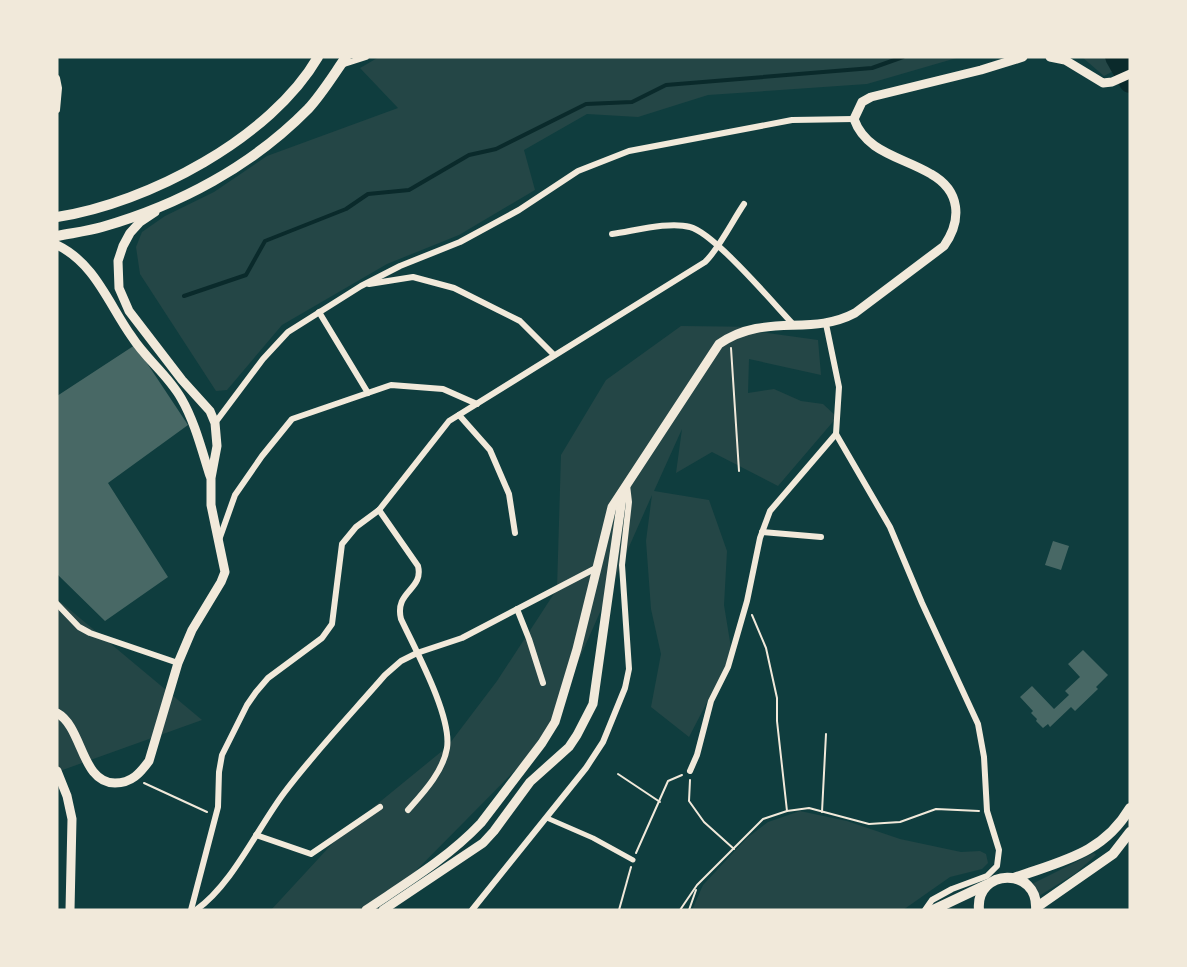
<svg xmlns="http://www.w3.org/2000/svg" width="1187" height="967" font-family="Karla,sans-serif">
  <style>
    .green { fill: #244646 }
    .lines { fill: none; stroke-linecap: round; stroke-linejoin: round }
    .stream { stroke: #0a2a2b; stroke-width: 4 }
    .river { stroke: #0a2a2b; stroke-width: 22 }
    .building { fill: #486865 }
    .path { stroke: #f1e9da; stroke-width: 2 }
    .pedestrian { stroke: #f1e9da; stroke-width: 5 }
    .minor { stroke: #f1e9da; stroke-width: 6 }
    .tertiary { stroke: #f1e9da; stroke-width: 9 }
    .secondary { stroke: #f1e9da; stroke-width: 10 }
    .primary { stroke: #f1e9da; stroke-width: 10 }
  </style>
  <rect width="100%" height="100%" fill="#0f3d3e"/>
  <g class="green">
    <polygon points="379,57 960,57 867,84 708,95 638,117 587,114 524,150 535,190 459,235 387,264 282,325 227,390 216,391 140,274 136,247 142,232 165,216 214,192 267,156 398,108 360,68"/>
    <polygon points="1082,57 1127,57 1127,64 1104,76"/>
    <polygon points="681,326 764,327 754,331 818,340 821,375 749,359 748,393 774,389 801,401 823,404 837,417 778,486 712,452 676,473 682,429 654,491 709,500 727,551 724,605 732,654 689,737 651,707 661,654 651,609 646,541 652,495 542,743 377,910 271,910 343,832 447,747 497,681 557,589 561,455 606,380"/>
    <polygon points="57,599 202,720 57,772"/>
    <polygon points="800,811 847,821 900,839 961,852 980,851 986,854 988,863 982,869 950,877 903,910 692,910 703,885 747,838 768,822"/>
    <polygon points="1094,853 1096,855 1076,873 1039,896 1032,884"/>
  </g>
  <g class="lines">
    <polyline class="stream" points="184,296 246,275 265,241 346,209 368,194 409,190 469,155 496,149 586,104 632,102 666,85 872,68 903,57"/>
    <polyline class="river" points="1116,57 1130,82"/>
  </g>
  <g class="building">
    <polygon points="135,345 188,425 108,483 168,577 105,621 57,574 57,396"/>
    <polygon points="1053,541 1069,546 1061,570 1045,565"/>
    <polygon points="1083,650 1108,675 1096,687 1098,689 1075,711 1071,707 1050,727 1048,724 1043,728 1036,721 1037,719 1031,713 1033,711 1020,697 1032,686 1054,709 1069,695 1065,691 1080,677 1068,664"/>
  </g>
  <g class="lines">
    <g class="path">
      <polyline points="731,348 739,471"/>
      <polyline points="752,615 766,648 777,698 777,721 787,811"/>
      <polyline points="618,774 660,802"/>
      <polyline points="690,780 689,801 704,822 734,849"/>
      <polyline points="144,783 207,812"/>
      <polyline points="822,812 826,734"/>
      <polyline points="636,853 668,781 682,775"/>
      <polyline points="619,910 631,867"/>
      <polyline points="680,910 697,885 763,819 787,811 809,808 869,824 900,822 936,809 979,811"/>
      <polyline points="689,910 696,890"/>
    </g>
    <polyline class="pedestrian" points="547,818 593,838 633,860"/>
    <g class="minor">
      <polyline points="341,65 366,57"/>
      <polyline points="57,78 59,88 57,110"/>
      <path d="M612,234C634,231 669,221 690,227C714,233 773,303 793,324"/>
      <polyline points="369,284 413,277 454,288 520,321 554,355"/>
      <polyline points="319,312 368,393"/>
      <polyline points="826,324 839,387 836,434 890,527 922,603 978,724 984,757 987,811 999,850 997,866 987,876 952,889 932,900 925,910"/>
      <polyline points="459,415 490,450 509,494 515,533"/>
      <polyline points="215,423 263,359 288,332 361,286 400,266 460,242 519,210 578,171 629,151 792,120 854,119"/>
      <path d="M379,510L418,566C424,590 394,591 401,619C415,649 452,716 447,748C443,772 423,793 408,810"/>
      <polyline points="762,532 821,537"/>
      <polyline points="219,540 235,495 262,456 292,419 391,385 443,389 477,404"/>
      <polyline points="57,604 79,627 90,633 178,663"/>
      <polyline points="517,609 529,639 543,683"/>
      <polyline points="690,771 697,755 711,701 728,667 747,601 760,538 770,511 836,434"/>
      <polyline points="256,835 311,854 380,807"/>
      <path d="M191,910L218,807L219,772L222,755L247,705L256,692L268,678L322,638L332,624L342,544L356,527L379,510L449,421L705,262C718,250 733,220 744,204"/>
      <path d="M196,910C232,885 257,829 284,793C314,753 352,713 385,675L401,661L417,653L462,638L596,568"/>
      <polyline points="472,910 586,768 603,742 625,688 629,669 622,565 629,502 627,485"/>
    </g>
    <g class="tertiary">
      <polyline points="1050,57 1065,60 1103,83 1112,82 1130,74"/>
      <path d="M57,245C95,263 109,305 132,337C146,359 168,375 181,398C195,422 202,451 210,476"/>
      <path d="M57,713C83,727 81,783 115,783C132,783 140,773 149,761L178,663L192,630L221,582L225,572L211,505V478L217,446L215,423L210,411L182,380L129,311L119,288L118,261L123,246L130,233L140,222L155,212"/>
      <polyline points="57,771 67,796 72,819 70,910"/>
      <path d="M366,910C406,883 448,858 481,823L542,743L555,722L577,649L612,507L719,344C765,312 810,337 855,313L944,246C962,220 961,191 931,174C903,157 866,153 854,119L862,102L871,97L981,70L1023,57"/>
      <polyline points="383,910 483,843 494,831 530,782 569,747 577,735 593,704 623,491"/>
    </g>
    <g class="secondary">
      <path d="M57,217C148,203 271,138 318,57"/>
      <path d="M57,236C72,233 88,231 102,227C179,205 252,166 308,109C322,94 334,74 346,57"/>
    </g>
    <g class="primary">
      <path d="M1014,878C1061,861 1103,854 1130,808"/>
      <polyline points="1037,907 1113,854 1130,832"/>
      <polyline points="933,910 988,884"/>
      <path d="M979,910C975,868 1039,866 1036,910"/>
    </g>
  </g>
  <rect width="1187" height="967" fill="none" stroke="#f1e9da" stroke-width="117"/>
</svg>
